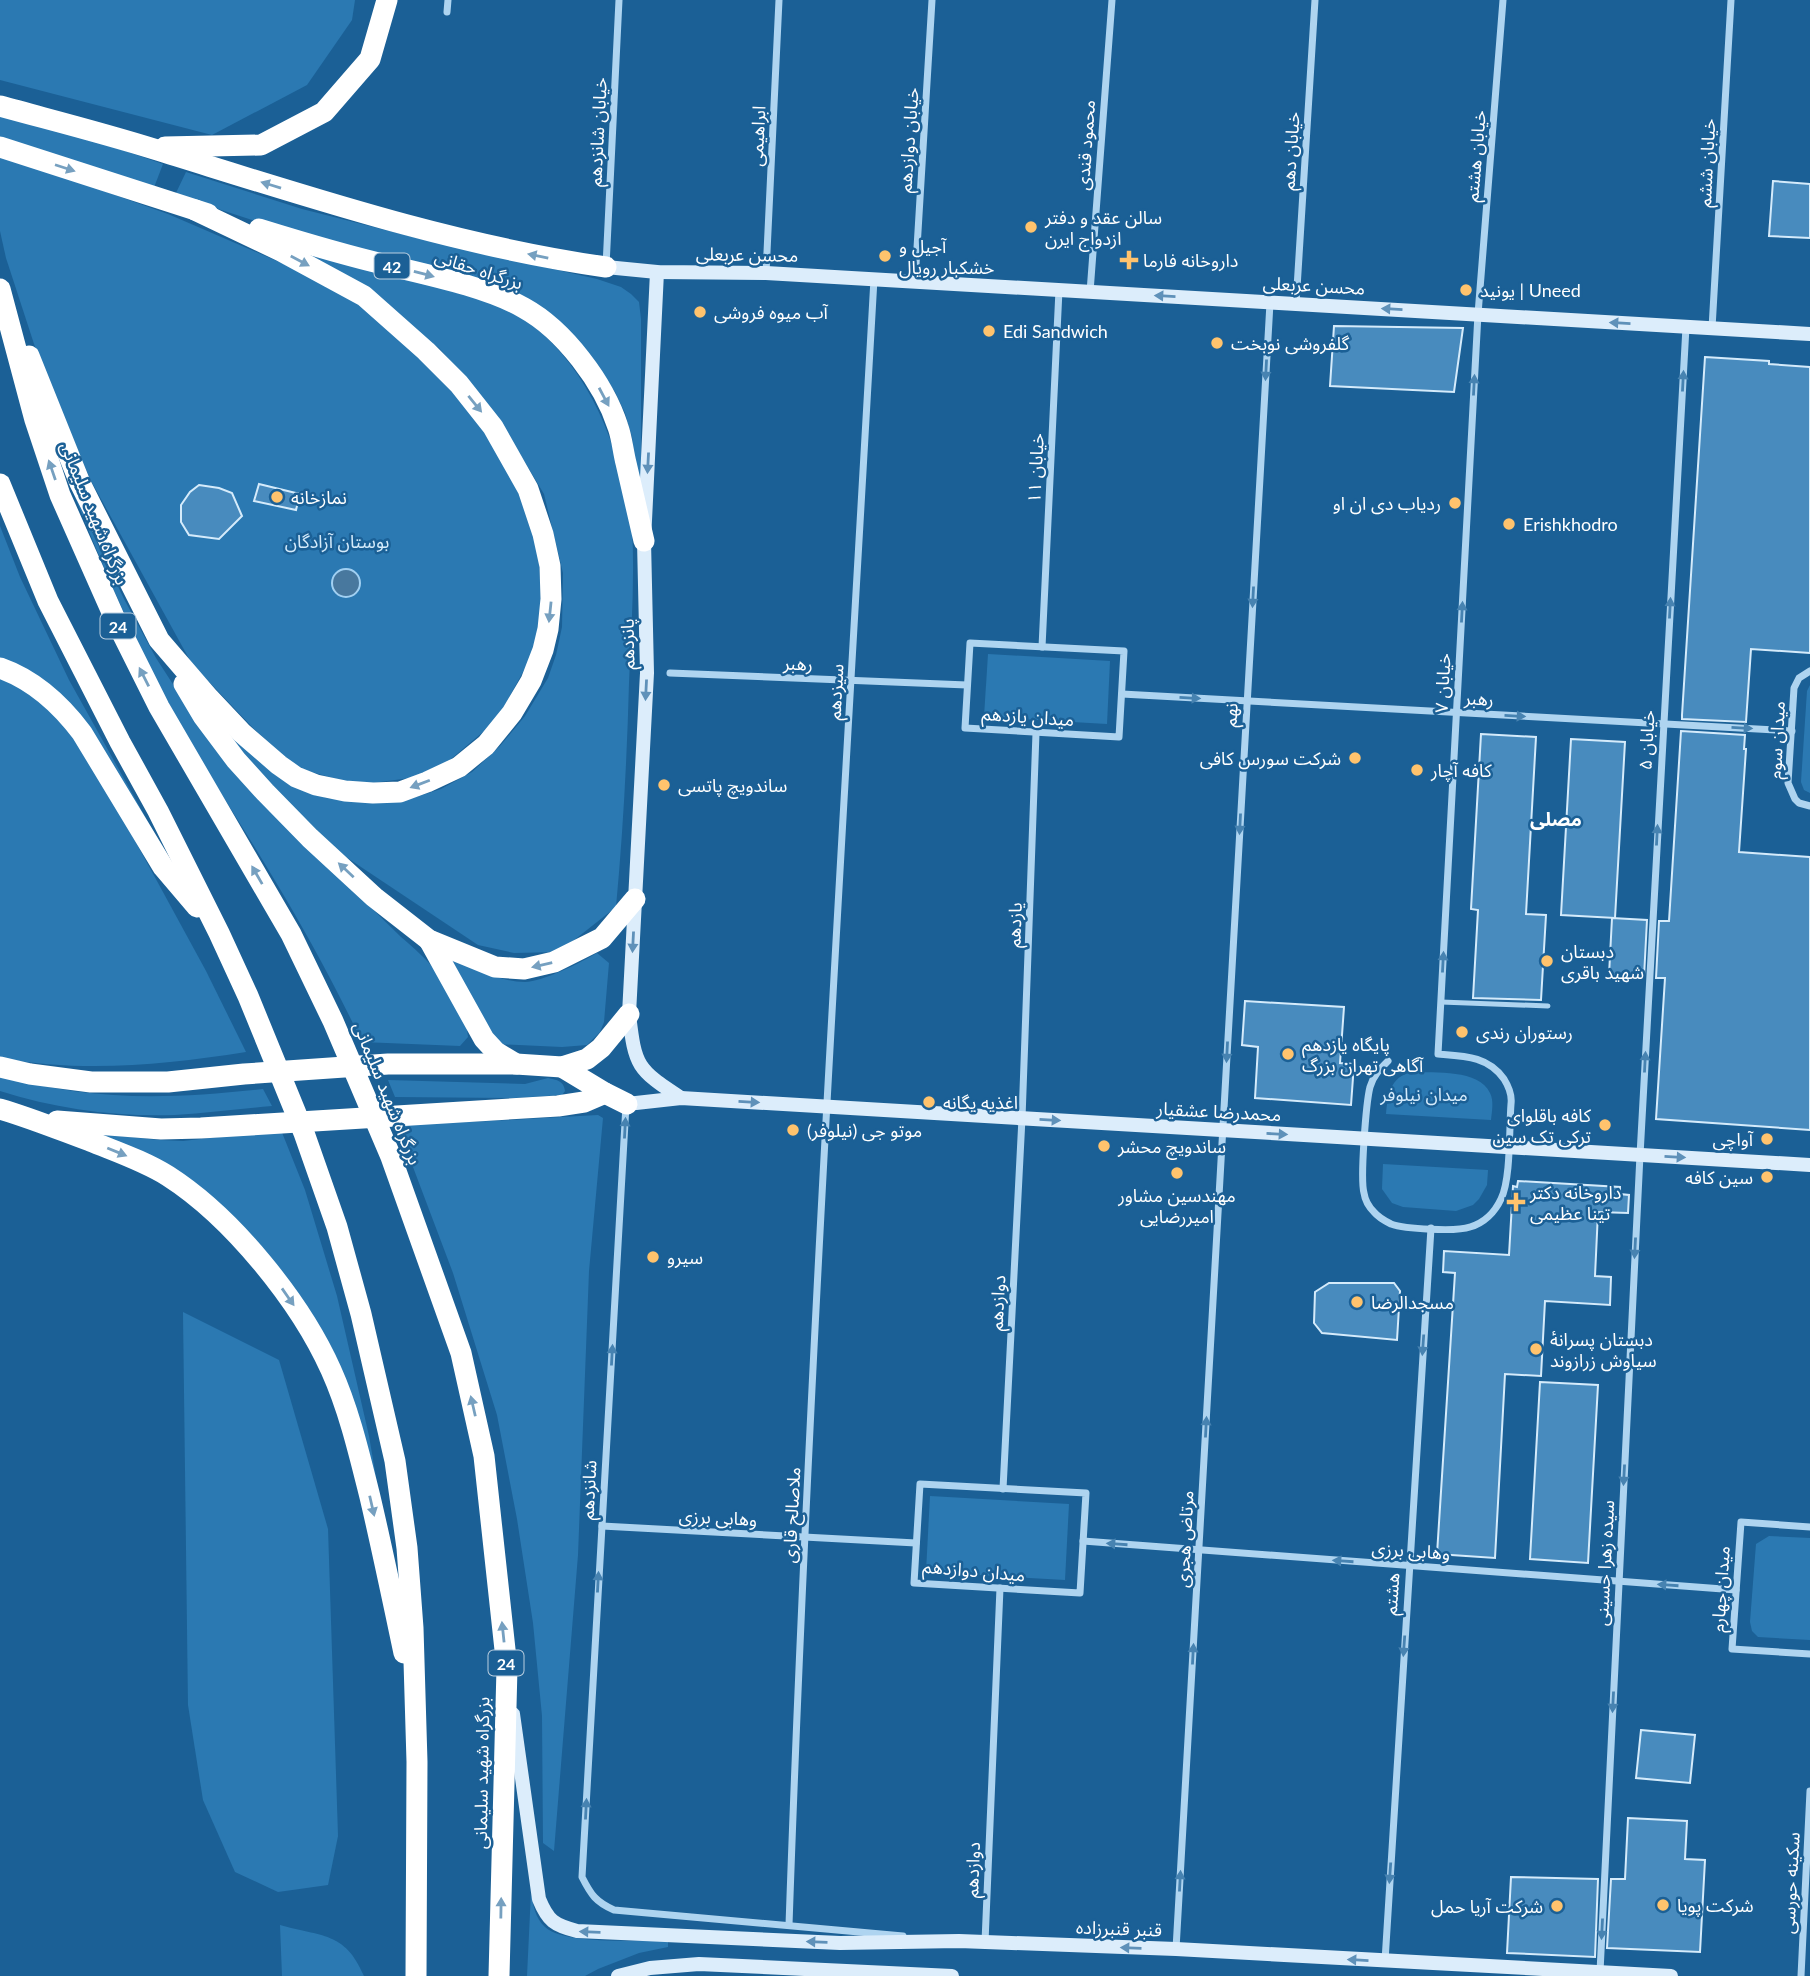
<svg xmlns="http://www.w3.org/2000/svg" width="1810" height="1976" font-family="Lato,'Noto Sans Arabic',sans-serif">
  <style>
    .green { fill: #2b79b2 }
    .water { fill: #48789e; stroke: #a1d0f2; stroke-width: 2 }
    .building { fill: #488bbe; stroke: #d5ebfb; stroke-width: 2 }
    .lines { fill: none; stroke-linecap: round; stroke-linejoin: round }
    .lane { stroke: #aed4f0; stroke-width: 5 }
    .street { stroke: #aed4f0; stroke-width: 7 }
    .secondary { stroke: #dcedfb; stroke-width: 14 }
    .highway { stroke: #fff; stroke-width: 21 }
    .oneway { fill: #76a0c0 }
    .oneway2 { fill: #5f91b9 }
    .oneway3 { fill: #4783b1 }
    .poi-dot { fill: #ffc36d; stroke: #1b6096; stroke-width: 2.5 }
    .labels { text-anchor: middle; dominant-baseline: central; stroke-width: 5; stroke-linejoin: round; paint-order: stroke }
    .shield { fill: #1b6096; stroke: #bbcfe0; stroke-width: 2 }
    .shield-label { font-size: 16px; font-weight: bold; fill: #fff }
    .street-label { font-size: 18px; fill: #fff; stroke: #1b6096 }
    .poi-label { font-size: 18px; fill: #fff; stroke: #1b6096; text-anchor: start }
    .park-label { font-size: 18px; fill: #d5ebfb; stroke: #1b6096 }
    .neighbourhood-label { font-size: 19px; font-weight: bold; fill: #fff; stroke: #1b6096 }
  </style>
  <rect width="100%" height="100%" fill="#1b6096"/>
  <g class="green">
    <polygon points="0,0 355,0 352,20 307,85 212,135 0,80"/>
    <polygon points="0,108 163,164 153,190 0,138"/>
    <polygon points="0,157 62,176 168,214 314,277 356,299 391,326 472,413 521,491 539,553 541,610 537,634 529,661 496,721 445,764 410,778 372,783 344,781 304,770 290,762 254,729 192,664 90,479 36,350 6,258 0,231"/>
    <polygon points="186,172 302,209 417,238 597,279 621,287 631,294 639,302 641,319 641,509 632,437 625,413 615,392 600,369 553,317 175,195"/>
    <path d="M289,245L504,306C573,345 609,416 625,492C627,504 631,516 632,528C635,580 631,632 629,683C627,758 623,832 616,907L559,952L514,953L478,945L340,853L287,803L252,764L208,709L302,788L326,798L359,802L413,798L441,789L472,772L500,746L525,716L548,678L556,655L562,627L563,573L544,494L511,439L482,397L439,348L325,265Z"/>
    <path d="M73,492L124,599L156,658L200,726L236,775L401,937C431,962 464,996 468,1037L460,1046L362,1042C334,983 302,925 268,869C238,819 205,770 177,719C137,646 104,570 73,492Z"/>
    <polygon points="0,526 20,577 69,680 161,845 92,734 0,659"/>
    <polygon points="988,654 1110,661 1107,724 984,717"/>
    <path d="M0,675L7,677L60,718L97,771L206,971L246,1052C163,1065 84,1073 0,1058Z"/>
    <polygon points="1810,685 1810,793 1804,790 1801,782 1807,691"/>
    <path d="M597,953L609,963L604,1022L600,1032L587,1045L562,1047L494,1044L446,955C470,966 498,982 525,982C542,982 582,962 597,953Z"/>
    <path d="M1412,1072C1435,1073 1479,1069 1490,1093C1494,1101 1492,1111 1491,1120L1386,1114C1388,1094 1390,1077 1412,1072Z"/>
    <path d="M0,1075C89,1102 172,1099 263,1089L272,1106C240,1109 208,1113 175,1115C116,1117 57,1109 0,1091Z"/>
    <path d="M548,1078C557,1080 564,1081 565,1091L562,1095L514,1098L395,1097L388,1080L525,1084Z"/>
    <path d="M598,1115L603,1118L589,1271L578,1555L554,1851L543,1843L542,1716L533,1623L517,1519L497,1415L453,1273L396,1122C464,1125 530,1118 598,1115Z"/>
    <polygon points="281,1130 305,1190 337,1296 369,1436 382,1512 359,1425 260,1249 91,1133 159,1140 183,1141"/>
    <polygon points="1383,1164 1488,1170 1487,1185 1479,1199 1473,1205 1456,1211 1403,1207 1392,1203 1382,1189"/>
    <polygon points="183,1312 279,1360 328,1529 338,1836 328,1885 278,1892 235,1872 203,1800 188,1705"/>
    <polygon points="930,1496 1069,1504 1065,1580 926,1572"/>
    <polygon points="1769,1536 1810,1538 1810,1640 1758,1637 1752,1631 1750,1622 1756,1544"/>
    <path d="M531,1892C533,1905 535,1918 545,1927C564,1945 640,1940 668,1941V1947L639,1953L598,1969L585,1976H527Z"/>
    <path d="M280,1925C321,1937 345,1931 364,1976H282Z"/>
  </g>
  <circle class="water" cx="346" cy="583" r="14"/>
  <g class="building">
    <polygon points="1773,181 1810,184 1810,238 1769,236"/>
    <polygon points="1334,326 1463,328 1454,392 1330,386"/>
    <polygon points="1705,357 1769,361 1769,364 1810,367 1810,653 1751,649 1746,722 1682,719 1682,715"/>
    <polygon points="259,484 300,494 296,510 254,501"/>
    <polygon points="199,485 219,488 232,493 242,516 219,539 189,535 181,522 181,505 190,492"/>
    <polygon points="1681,731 1745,735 1744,749 1746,749 1739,852 1810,857 1810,1130 1656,1119 1665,978 1656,978 1659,921 1669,921"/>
    <polygon points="1481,734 1536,737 1526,914 1546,915 1541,1000 1473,998 1478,910 1471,909"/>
    <polygon points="1571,739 1625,742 1615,918 1561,915"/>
    <polygon points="1612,918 1647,920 1644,977 1609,975"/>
    <polygon points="1245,1001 1344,1007 1340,1063 1354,1064 1351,1105 1255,1098 1258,1047 1242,1045"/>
    <polygon points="1518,1181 1620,1187 1620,1194 1629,1195 1628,1213 1598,1212 1595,1276 1611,1277 1610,1305 1545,1301 1541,1376 1505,1374 1495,1558 1437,1554 1455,1273 1443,1272 1444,1251 1509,1255 1513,1186 1517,1187"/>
    <polygon points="1329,1283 1394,1283 1400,1291 1397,1340 1322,1333 1314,1323 1315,1292"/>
    <polygon points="1540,1382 1598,1385 1588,1563 1530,1559"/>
    <polygon points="1641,1730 1695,1735 1690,1783 1636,1778"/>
    <polygon points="1628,1818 1687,1821 1685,1859 1705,1860 1700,1952 1607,1948 1611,1879 1625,1879"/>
    <polygon points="1511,1877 1598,1879 1595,1957 1507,1953"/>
  </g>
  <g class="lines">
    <polyline class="lane" points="1441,1002 1548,1006"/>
    <g class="street">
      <polyline points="447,12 448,0"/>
      <polyline points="606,266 619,0"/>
      <polyline points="766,273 779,0"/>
      <polyline points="915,281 932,0"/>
      <polyline points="1090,292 1112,0"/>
      <polyline points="1296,304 1315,0"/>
      <polyline points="1712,328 1731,0"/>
      <polygon points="970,643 1124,651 1119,737 965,728"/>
      <polyline points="1042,647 1059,290"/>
      <polyline points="1810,671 1799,678 1794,688 1788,783 1795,799 1799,803 1810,806"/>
      <polyline points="670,673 967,685"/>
      <polyline points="1122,694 1792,731"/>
      <path d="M1388,1061C1380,1069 1373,1076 1370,1087C1366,1103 1360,1179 1364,1193C1365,1200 1369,1207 1374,1212C1378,1217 1385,1221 1391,1224C1405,1229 1456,1232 1470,1227C1484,1223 1495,1212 1501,1199C1511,1179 1509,1129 1511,1104C1512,1096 1509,1087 1504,1079C1488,1056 1464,1056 1438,1054L1478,314L1503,0"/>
      <path d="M626,1105L582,1877C591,1895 596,1902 614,1910L903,1936"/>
      <polygon points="920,1484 1086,1493 1080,1593 914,1583"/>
      <polyline points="1003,1489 1022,1118 1036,733"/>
      <polyline points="602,1526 916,1543"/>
      <polyline points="1810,1527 1741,1522 1732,1649 1810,1654"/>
      <polyline points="1083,1541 1736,1590"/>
      <path d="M789,1925C808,1376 843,828 874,279"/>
      <polyline points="985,1942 1000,1588"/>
      <polyline points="1176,1949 1270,303"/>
      <polyline points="1385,1961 1431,1228"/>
      <polyline points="1600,1972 1640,1155 1686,327"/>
      <polyline points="1801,1976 1810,1791"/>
    </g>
    <g class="secondary">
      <polyline points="606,267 657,272 766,273 1810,334"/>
      <path d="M657,272L644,541L647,673L629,1014C635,1067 637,1069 681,1098"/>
      <polyline points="627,1104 681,1098 1810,1165"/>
      <path d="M513,1714L539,1899C548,1921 554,1925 577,1931L840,1943L959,1941L1176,1949L1671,1976"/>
      <polyline points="618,1976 650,1968 699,1964 952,1976"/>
    </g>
    <g class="highway">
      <path d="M0,106C51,120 103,133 154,149C303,195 451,245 606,267"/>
      <polyline points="0,147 208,214"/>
      <polyline points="165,147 261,145 324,112 370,59 387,0"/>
      <path d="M259,229C301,242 344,255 387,265C428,275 487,287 524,308C564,330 604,383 618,427C622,438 623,451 626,463C632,489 638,515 644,541"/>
      <polyline points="0,289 35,420 60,495 115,619 159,707 291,934 333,1021 391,1157 461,1353 484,1456 507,1668 499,1976"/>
      <polyline points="29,356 80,483 159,640 209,698 242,733 279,765 296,777 316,785 345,791 373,793 400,792 427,782 459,767 486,745 512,713 531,681 543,650 548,629 551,599 550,566 543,534 528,489 493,427 459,384 426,351 364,296 281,251 195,210"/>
      <polyline points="0,484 48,601 120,742 158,811 219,933 248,996 304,1133 337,1227 361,1314 395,1461 407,1548 413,1628 417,1762 416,1976"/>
      <path d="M0,668C34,680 61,705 82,733L163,867L197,907"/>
      <polyline points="184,684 203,716 236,760 265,792 310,838 374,897 429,940 495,967 524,969 554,962 602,938 635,899"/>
      <polyline points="429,940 484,1039 496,1052 516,1064"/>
      <polyline points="0,1067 30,1074 91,1082 168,1082 244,1074 388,1064 516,1064 562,1067 587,1059 601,1048 629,1014"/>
      <polyline points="562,1067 605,1093 627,1104"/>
      <path d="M0,1109C31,1118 60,1130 90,1141C117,1152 144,1161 168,1176C232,1217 300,1301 331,1370C349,1410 359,1453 370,1497C382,1548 393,1601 404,1653"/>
      <polyline points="57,1121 161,1129 201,1128 558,1106 584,1102 605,1093"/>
    </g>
  </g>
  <defs><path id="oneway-solid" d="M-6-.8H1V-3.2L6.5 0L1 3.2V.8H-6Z" transform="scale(1.75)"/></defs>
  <g class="oneway">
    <use href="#oneway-solid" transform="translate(65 168) rotate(18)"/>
    <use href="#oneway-solid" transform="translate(271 185) rotate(-163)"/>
    <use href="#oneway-solid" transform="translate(538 256) rotate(-168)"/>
    <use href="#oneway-solid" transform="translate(300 261) rotate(28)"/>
    <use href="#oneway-solid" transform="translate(424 274) rotate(15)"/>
    <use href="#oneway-solid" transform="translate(604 397) rotate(62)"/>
    <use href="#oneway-solid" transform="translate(475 404) rotate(51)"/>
    <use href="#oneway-solid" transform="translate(52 470) rotate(-109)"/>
    <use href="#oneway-solid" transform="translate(550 612) rotate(96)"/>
    <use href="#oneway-solid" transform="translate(144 677) rotate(-117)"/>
    <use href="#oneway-solid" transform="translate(420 784) rotate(159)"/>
    <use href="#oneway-solid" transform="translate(346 870) rotate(-137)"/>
    <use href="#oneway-solid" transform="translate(257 875) rotate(-120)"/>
    <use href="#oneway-solid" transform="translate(542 965) rotate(167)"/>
    <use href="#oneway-solid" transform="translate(117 1152) rotate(22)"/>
    <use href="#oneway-solid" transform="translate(288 1297) rotate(55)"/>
    <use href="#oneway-solid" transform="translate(473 1406) rotate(-103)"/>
    <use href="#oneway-solid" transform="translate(372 1506) rotate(77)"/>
    <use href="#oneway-solid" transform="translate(503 1632) rotate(-96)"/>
    <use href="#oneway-solid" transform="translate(501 1908) rotate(-89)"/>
  </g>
  <g class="oneway2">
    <use href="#oneway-solid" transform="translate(1165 296) rotate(-177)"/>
    <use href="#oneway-solid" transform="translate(1392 309) rotate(-177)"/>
    <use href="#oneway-solid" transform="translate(1620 323) rotate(-177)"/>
    <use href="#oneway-solid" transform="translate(648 463) rotate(93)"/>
    <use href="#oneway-solid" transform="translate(646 690) rotate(93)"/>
    <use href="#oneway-solid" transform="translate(633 942) rotate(93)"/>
    <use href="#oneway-solid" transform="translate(749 1102) rotate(3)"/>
    <use href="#oneway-solid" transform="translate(1050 1120) rotate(3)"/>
    <use href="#oneway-solid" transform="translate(1277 1134) rotate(3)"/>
    <use href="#oneway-solid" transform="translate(1675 1157) rotate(3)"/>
    <use href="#oneway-solid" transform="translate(590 1932) rotate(-178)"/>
    <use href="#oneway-solid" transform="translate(817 1942) rotate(-178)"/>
    <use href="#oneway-solid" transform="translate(1131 1948) rotate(-178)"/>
    <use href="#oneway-solid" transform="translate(1358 1960) rotate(-177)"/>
  </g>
  <g class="oneway3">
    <use href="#oneway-solid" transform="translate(1266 370) rotate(93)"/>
    <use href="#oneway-solid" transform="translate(1683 381) rotate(-87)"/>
    <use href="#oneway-solid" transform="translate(1474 385) rotate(-87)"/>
    <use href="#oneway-solid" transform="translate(1253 597) rotate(93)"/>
    <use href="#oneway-solid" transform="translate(1670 608) rotate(-87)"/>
    <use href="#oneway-solid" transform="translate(1462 612) rotate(-87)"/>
    <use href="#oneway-solid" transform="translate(1190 698) rotate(3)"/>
    <use href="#oneway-solid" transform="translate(1515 716) rotate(3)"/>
    <use href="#oneway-solid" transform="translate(1742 728) rotate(3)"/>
    <use href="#oneway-solid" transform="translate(1240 824) rotate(93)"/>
    <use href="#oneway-solid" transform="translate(1657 835) rotate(-87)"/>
    <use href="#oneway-solid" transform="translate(1443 962) rotate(-87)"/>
    <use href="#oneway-solid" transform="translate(1227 1052) rotate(93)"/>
    <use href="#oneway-solid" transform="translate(1645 1062) rotate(-87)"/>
    <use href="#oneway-solid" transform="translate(625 1128) rotate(-87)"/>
    <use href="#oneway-solid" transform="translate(1635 1248) rotate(93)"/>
    <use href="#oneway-solid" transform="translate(1423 1345) rotate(94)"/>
    <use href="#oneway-solid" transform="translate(612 1355) rotate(-87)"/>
    <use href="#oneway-solid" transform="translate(1206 1427) rotate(-87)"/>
    <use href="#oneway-solid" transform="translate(1624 1475) rotate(93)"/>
    <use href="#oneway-solid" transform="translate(1117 1544) rotate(-176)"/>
    <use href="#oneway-solid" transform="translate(1343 1561) rotate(-176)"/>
    <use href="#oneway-solid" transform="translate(598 1582) rotate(-87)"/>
    <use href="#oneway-solid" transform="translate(1668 1585) rotate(-176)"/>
    <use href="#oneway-solid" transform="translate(1404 1646) rotate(94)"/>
    <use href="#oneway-solid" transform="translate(1193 1654) rotate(-87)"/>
    <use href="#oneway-solid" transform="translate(1613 1702) rotate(93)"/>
    <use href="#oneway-solid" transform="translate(586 1809) rotate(-87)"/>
    <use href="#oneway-solid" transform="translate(1390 1873) rotate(94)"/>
    <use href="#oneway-solid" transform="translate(1180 1881) rotate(-87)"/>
    <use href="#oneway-solid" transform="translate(1602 1929) rotate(93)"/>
  </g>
  <g class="poi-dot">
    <circle cx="1031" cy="227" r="7"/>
    <circle cx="885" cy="256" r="7"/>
    <path d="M1125.5 249.5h7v7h7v7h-7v7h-7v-7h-7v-7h7z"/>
    <circle cx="1466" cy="290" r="7"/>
    <circle cx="700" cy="312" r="7"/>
    <circle cx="989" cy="331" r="7"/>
    <circle cx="1217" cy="343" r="7"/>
    <circle cx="277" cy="497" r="7"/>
    <circle cx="1455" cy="503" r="7"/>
    <circle cx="1509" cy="524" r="7"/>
    <circle cx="1355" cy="758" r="7"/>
    <circle cx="1417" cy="770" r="7"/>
    <circle cx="664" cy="785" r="7"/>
    <circle cx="1547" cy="961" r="7"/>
    <circle cx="1462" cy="1032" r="7"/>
    <circle cx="1288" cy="1054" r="7"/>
    <circle cx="929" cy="1102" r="7"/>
    <circle cx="1605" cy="1125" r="7"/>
    <circle cx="793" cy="1130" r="7"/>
    <circle cx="1767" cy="1139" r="7"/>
    <circle cx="1104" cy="1146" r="7"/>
    <circle cx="1177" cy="1173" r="7"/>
    <circle cx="1767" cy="1177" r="7"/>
    <path d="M1512.5 1191.5h7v7h7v7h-7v7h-7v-7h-7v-7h7z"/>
    <circle cx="653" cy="1257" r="7"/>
    <circle cx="1357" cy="1302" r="7"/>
    <circle cx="1536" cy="1349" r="7"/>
    <circle cx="1663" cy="1905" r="7"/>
    <circle cx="1557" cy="1906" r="7"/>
  </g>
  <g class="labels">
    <g class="shield">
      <rect x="374.5" y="253.5" width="35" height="25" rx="5"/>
      <rect x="100.5" y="613.5" width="35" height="25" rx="5"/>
      <rect x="488.5" y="1650.5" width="35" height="25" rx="5"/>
    </g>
    <g class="shield-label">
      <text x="392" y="266">42</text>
      <text x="118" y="626">24</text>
      <text x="506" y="1663">24</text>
    </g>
    <g class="street-label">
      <text transform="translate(597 132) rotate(-87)">خیابان شانزدهم</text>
      <text transform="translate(757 136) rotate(-87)">ابراهیمی</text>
      <text transform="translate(908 140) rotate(-86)">خیابان دوازدهم</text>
      <text transform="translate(1085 145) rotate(-86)">محمود قندی</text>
      <text transform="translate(1290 151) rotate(-86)">خیابان دهم</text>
      <text transform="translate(1475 156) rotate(-85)">خیابان هشتم</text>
      <text transform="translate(1706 163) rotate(-87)">خیابان ششم</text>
      <text transform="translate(747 254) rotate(1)">محسن عربعلی</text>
      <text transform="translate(479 269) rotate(18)">بزرگراه حقانی</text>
      <text transform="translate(1314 285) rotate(3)">محسن عربعلی</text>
      <text transform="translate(1035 468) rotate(-87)">خیابان ۱۱</text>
      <text transform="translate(95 513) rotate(68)">بزرگراه شهید سلیمانی</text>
      <text transform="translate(627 644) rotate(-91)">پانزدهم</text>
      <text transform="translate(798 663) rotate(2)">رهبر</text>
      <text transform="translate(1442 683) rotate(-87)">خیابان ۷</text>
      <text transform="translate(835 692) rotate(-87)">سیزدهم</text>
      <text transform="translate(1479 698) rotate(3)">رهبر</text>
      <text transform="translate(1230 715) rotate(-87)">نهم</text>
      <text transform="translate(1028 716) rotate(4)">میدان یازدهم</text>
      <text transform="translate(1646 740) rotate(-87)">خیابان ۵</text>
      <text transform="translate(1776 740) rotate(-87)">میدان سوم</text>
      <text transform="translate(1014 925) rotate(-88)">یازدهم</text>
      <text transform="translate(388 1093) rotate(68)">بزرگراه شهید سلیمانی</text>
      <text transform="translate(1219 1111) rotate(3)">محمدرضا عشقیار</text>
      <text transform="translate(997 1303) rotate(-87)">دوازدهم</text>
      <text transform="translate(588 1490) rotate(-87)">شانزدهم</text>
      <text transform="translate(791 1515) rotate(-87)">ملاصالح قاری</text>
      <text transform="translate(718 1517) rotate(3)">وهابی برزی</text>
      <text transform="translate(1184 1539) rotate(-87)">مرتاض هجری</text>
      <text transform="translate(1411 1550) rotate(4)">وهابی برزی</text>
      <text transform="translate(1604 1563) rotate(-87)">سیده زهرا حسینی</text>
      <text transform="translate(974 1570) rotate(5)">میدان دوازدهم</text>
      <text transform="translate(1720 1589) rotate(-86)">میدان چهارم</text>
      <text transform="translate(1391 1594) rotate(-86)">هشتم</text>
      <text transform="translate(481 1773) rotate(-89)">بزرگراه شهید سلیمانی</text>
      <text transform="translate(972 1870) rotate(-88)">دوازدهم</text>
      <text transform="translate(1790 1883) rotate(-87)">سکینه حورسی</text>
      <text transform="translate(1119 1928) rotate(2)">قنبر قنبرزاده</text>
    </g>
    <g class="poi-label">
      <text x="1045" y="217">سالن عقد و دفتر<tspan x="1045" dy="21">ازدواج ایرن</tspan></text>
      <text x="899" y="246">آجیل و<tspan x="899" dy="21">خشکبار رویال</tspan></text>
      <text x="1143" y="260">داروخانه فارما</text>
      <text x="1480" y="290">یونید | Uneed</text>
      <text x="714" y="312">آب میوه فروشی</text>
      <text x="1003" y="331">Edi Sandwich</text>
      <text x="1231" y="343">گلفروشی نوبخت</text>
      <text x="291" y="497">نمازخانه</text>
      <text x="1441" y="503" text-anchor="end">ردیاب دی ان او</text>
      <text x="1523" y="524">Erishkhodro</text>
      <text x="1341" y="758" text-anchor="end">شرکت سورس کافی</text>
      <text x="1431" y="770">کافه آچار</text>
      <text x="678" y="785">ساندویچ پاتسی</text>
      <text x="1561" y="951">دبستان<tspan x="1561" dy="21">شهید باقری</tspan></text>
      <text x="1476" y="1032">رستوران رندی</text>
      <text x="1302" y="1044">پایگاه یازدهم<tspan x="1302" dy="21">آگاهی تهران بزرگ</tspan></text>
      <text x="943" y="1102">اغذیه یگانه</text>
      <text x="1591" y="1115" text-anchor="end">کافه باقلوای<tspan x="1591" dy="21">ترکی تک سین</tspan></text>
      <text x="807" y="1130">موتو جی (نیلوفر)</text>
      <text x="1753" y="1139" text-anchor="end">آواچی</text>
      <text x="1118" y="1146">ساندویچ محشر</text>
      <text x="1753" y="1177" text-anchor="end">سین کافه</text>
      <text x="1530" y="1192">داروخانه دکتر<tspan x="1530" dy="21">تینا عظیمی</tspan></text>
      <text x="1177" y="1195" text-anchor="middle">مهندسین مشاور<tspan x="1177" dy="21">امیررضایی</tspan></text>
      <text x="667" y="1257">سیرو</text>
      <text x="1371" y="1302">مسجدالرضا</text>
      <text x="1550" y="1339">دبستان پسرانهٔ<tspan x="1550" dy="21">سیاوش زرازوند</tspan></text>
      <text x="1677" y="1905">شرکت پویا</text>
      <text x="1543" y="1906" text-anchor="end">شرکت آریا حمل</text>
    </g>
    <g class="park-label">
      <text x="337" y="541">بوستان آزادگان</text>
      <text x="1424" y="1094">میدان نیلوفر</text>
    </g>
    <g class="neighbourhood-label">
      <text x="1556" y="818">مصلی</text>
    </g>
  </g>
</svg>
